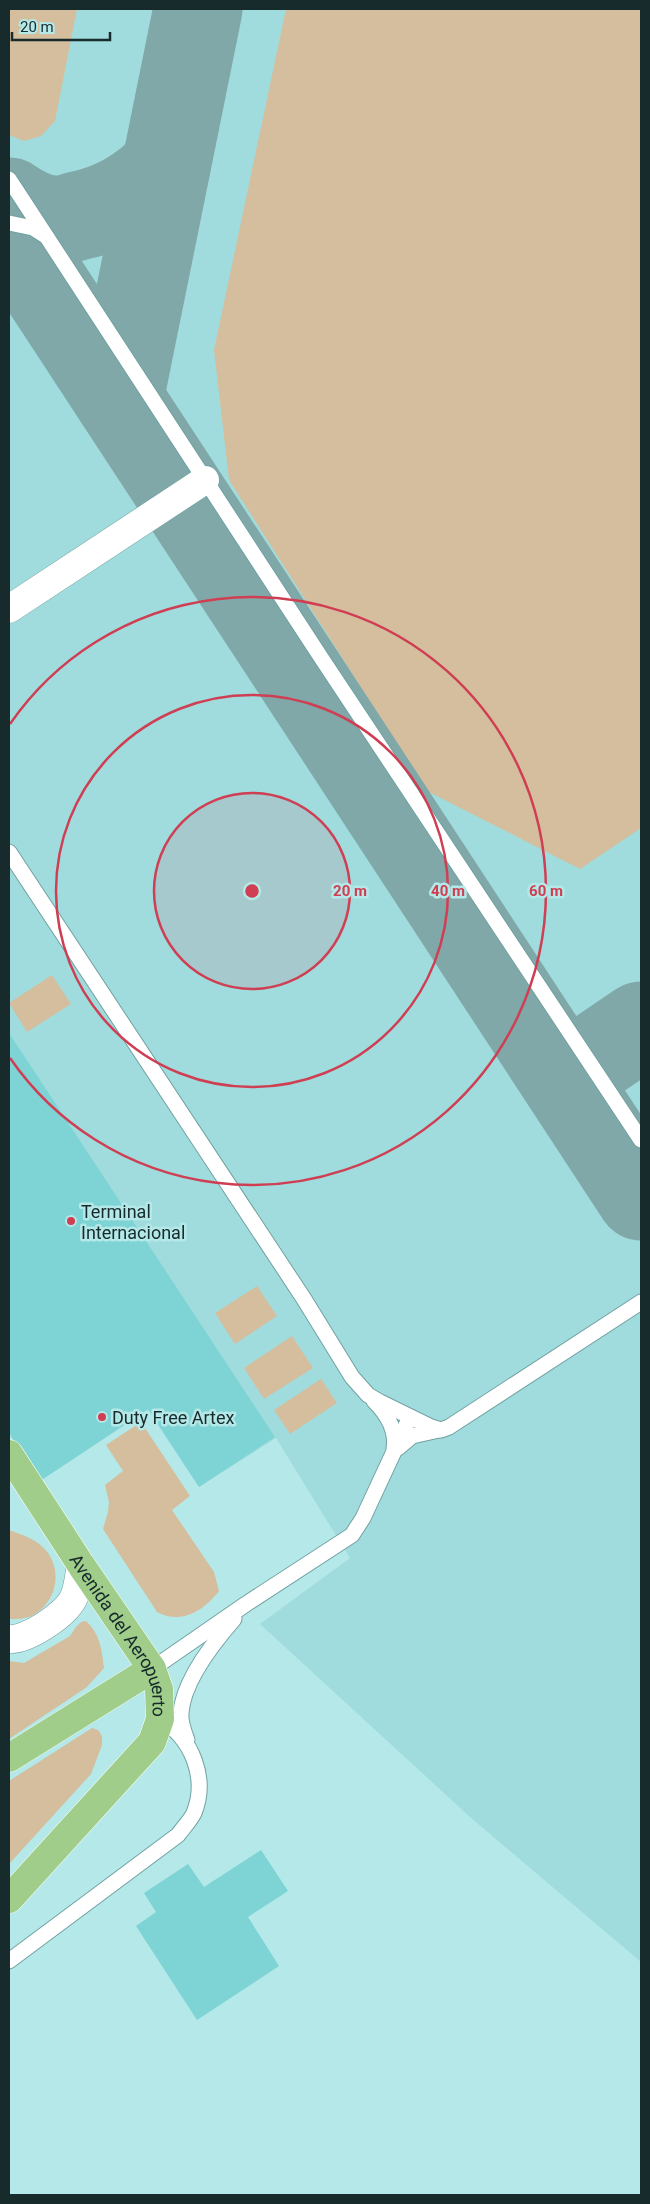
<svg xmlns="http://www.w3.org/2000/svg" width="650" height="2204" font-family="Roboto,sans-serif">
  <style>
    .built { fill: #a0dcdd }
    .green { fill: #d4be9e }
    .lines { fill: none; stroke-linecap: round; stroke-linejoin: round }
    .taxiway { stroke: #80a8a8; stroke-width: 89 }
    .building { fill: #7ed3d5 }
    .service-casing { stroke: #71a1a2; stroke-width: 17 }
    .minor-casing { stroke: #71a1a2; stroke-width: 29 }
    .primary-casing { stroke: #fff; stroke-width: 29 }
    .service { stroke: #fff; stroke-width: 15 }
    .minor { stroke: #fff; stroke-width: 28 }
    .primary { stroke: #a0ce8a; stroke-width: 28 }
    .ring { fill: none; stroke: #cf3e52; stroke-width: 2.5 }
    .poi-dot { fill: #cf3e52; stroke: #b5e8e8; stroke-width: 2 }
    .labels { text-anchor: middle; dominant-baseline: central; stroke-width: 5; stroke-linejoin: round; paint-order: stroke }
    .poi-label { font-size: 18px; fill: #172b2c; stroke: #b5e8e8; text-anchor: start }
    .street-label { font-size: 18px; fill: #172b2c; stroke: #b5e8e8 }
    .centre { fill: #cf3e52; stroke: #b5e8e8; stroke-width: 2.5 }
    .ring-label { font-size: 15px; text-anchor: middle; font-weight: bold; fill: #cf3e52; stroke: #b5e8e8; stroke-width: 5; stroke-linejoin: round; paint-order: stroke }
  </style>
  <rect width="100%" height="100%" fill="#b5e8e8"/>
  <polygon class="built" points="9,9 641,9 641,1962 470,1817 260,1624 350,1558 276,1438 199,1487 148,1410 40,1481 9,1433"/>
  <g class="green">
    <polygon points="9,9 77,9 55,121 41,136 24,141 9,135"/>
    <polygon points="286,9 641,9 641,828 580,869 427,791 229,480 214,350"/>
    <polygon points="52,975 71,1004 27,1032 9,1003"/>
    <polygon points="257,1286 277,1316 235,1344 215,1313"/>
    <polygon points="292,1336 313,1368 264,1399 244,1368"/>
    <polygon points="321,1379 337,1403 290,1434 274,1410"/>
    <path d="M141,1422L190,1496L172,1510L214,1572L219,1591C204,1611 180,1625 157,1612L103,1529L108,1512L109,1502L105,1485L123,1471L106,1445Z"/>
    <path d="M9,1530C23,1535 39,1540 48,1553C62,1573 56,1601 35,1614C27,1619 18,1619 9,1619Z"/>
    <path d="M86,1621C100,1634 102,1650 104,1668L87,1687L9,1739V1661L24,1663L70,1636L76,1627L81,1622Z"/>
    <polygon points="92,1728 98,1730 102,1736 102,1745 91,1774 9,1864 9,1781"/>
  </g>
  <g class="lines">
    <g class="taxiway">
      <path d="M9,202C24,212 40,221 59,220C65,220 71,218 77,216C113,209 141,193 166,167"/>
      <polyline points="9,231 641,1196"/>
      <polyline points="119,399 198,9"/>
      <polyline points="564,1078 641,1026"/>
    </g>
  </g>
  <g class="building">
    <polygon points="9,1033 275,1437 199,1487 148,1409 40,1481 9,1433"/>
    <polygon points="261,1850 288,1891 248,1917 279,1966 197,2020 136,1926 156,1912 144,1893 188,1864 204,1887"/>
  </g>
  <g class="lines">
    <g class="service-casing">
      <g id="service">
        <polyline points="9,179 320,656 641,1140"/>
        <polyline points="9,223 33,228 44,235"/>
        <polyline points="9,852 304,1299 352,1377 368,1395 380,1402 431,1427 441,1430 449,1427 641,1302"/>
        <path d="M374,1401C387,1414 397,1431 394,1449"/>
        <polyline points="398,1448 412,1436 439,1430"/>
        <polyline points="152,1669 246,1604 352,1535 363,1518 410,1417"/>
        <path d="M187,1740C184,1732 180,1722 181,1713C183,1682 214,1642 234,1619"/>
        <path d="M9,1961L178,1835C183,1828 190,1821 194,1813C208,1778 192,1738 160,1719"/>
      </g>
    </g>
    <g class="minor-casing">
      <g id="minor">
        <polyline points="9,609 205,480"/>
        <path d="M9,1639C26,1641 65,1615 73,1599C78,1590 79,1575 81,1565"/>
      </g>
    </g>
    <g class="primary-casing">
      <g id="primary">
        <path id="s1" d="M9,1454L81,1565L152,1669L159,1689L160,1719L152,1742L9,1899"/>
        <polyline points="9,1758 152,1669"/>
      </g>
    </g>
    <use href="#service" class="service"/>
    <use href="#minor" class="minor"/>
    <use href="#primary" class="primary"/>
  </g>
  <circle cx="252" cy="891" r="98" fill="#cf3e52" fill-opacity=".12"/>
  <g class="ring">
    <circle cx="252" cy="891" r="98"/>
    <circle cx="252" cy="891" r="196"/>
    <path d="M10 724A294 294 0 1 1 10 1058"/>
  </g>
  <g class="poi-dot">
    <circle cx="71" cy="1221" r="5"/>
    <circle cx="102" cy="1417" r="5"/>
  </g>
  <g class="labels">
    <g class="poi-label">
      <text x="81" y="1211">Terminal<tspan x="81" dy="21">Internacional</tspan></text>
      <text x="112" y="1417">Duty Free Artex</text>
    </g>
    <g class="street-label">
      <text stroke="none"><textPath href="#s1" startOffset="214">Avenida del Aeropuerto</textPath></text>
    </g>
  </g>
  <circle cx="252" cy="891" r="8" class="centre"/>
  <g class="ring-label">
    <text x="350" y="896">20 m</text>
    <text x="448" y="896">40 m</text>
    <text x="546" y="896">60 m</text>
  </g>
  <rect width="650" height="2204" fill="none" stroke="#172b2c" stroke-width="20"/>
  <path d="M12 32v8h98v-8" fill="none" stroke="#172b2c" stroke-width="2.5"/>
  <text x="20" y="32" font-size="15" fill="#172b2c" stroke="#b5e8e8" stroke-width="4" paint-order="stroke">20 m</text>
</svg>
